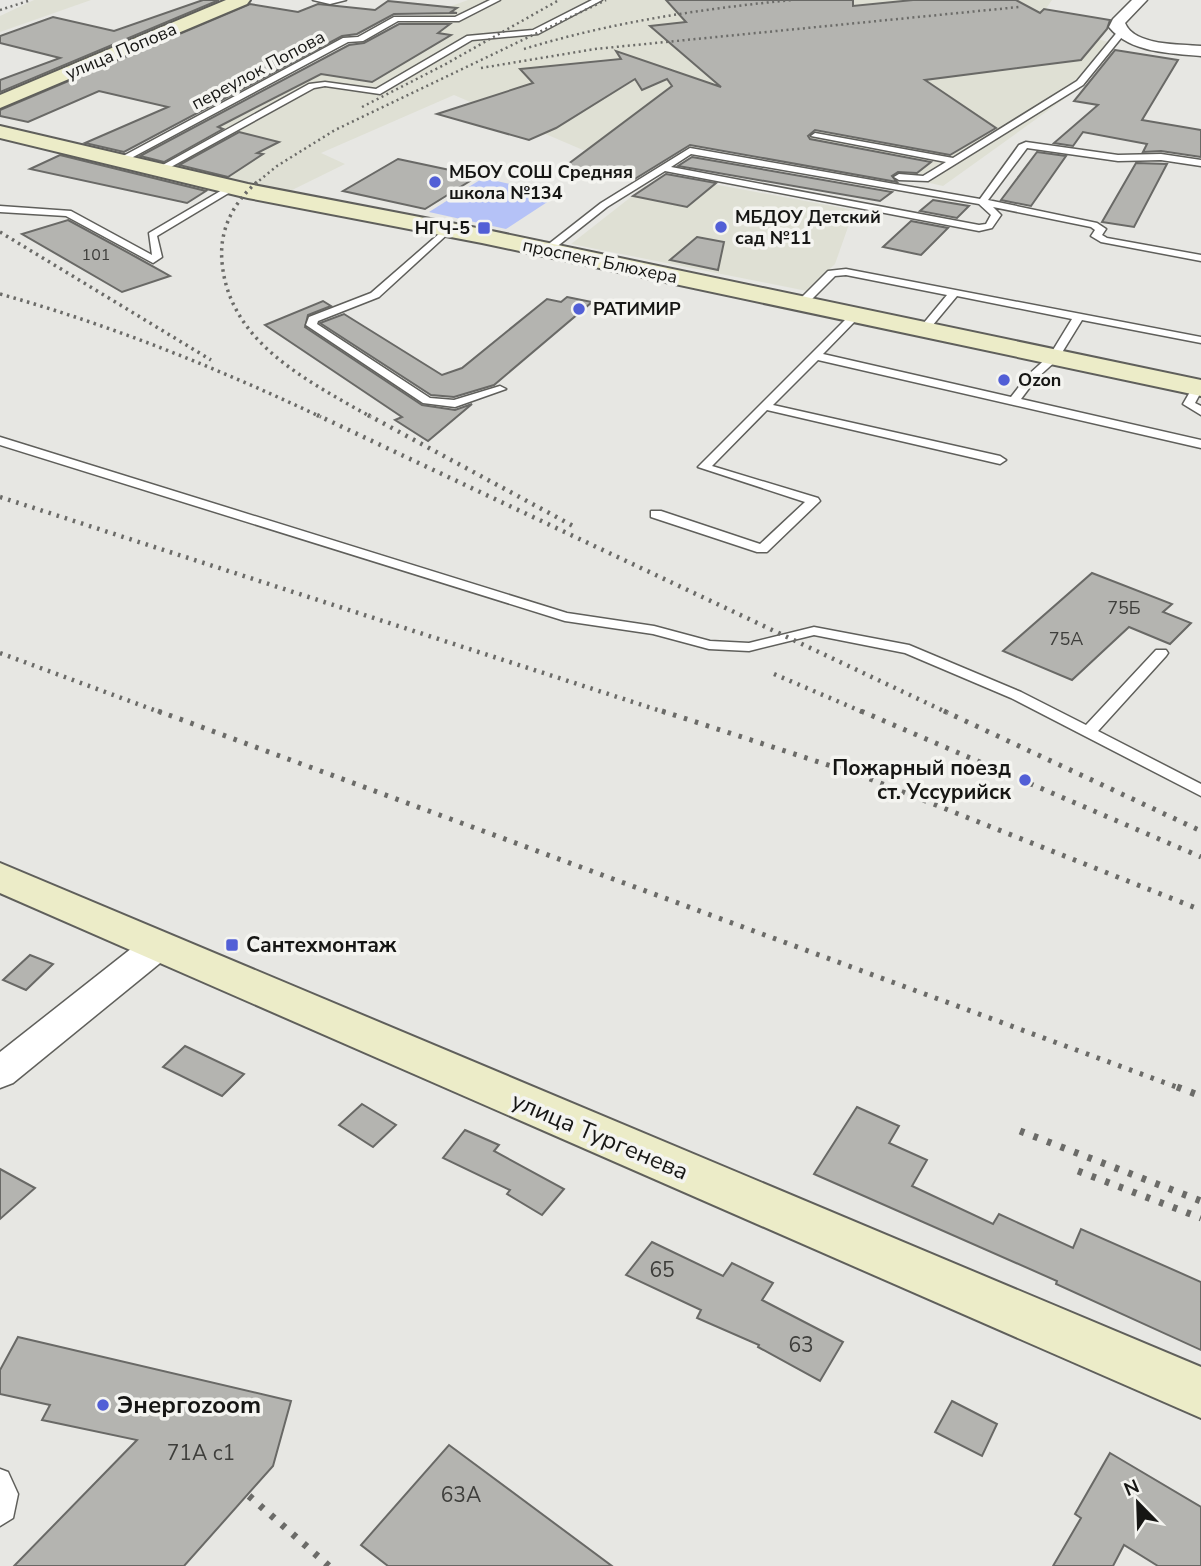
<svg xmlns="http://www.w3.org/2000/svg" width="1201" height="1566" font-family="'Nunito Sans',sans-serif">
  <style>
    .built { fill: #dfe0d4 }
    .green { fill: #b5c2f7 }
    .building { fill: #b4b4b0; stroke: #696966; stroke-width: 2 }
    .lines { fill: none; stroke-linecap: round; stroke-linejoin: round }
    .lane-casing { stroke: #5f5f5b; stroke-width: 3 }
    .street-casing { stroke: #5f5f5b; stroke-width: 3 }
    .secondary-casing { stroke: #5f5f5b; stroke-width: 4 }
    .lane { fill: #fff; fill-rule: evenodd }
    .street { fill: #fff; fill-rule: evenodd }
    .secondary { fill: #ececc8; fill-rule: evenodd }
    .rail-far4 { stroke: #6b6b68; stroke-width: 2.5; stroke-dasharray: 2 3.5; stroke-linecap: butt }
    .rail-far3 { stroke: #6b6b68; stroke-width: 3.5; stroke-dasharray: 2.5 4.5; stroke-linecap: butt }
    .rail-far2 { stroke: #6b6b68; stroke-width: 4.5; stroke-dasharray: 2.5 6; stroke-linecap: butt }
    .rail-far1 { stroke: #6b6b68; stroke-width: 5; stroke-dasharray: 3.5 8; stroke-linecap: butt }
    .rail { stroke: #6b6b68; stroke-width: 7; stroke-dasharray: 4.5 10; stroke-linecap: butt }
    .poi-dot { fill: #525fd6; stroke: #f4f4f0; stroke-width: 2.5 }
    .labels { text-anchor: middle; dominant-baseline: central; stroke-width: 7; stroke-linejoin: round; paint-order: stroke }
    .far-number-label { font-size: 16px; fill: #3e3e3b }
    .far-street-label { font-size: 18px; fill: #161614; stroke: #f4f4f0 }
    .far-poi-label { font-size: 18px; font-weight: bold; fill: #161614; stroke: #f4f4f0; text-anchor: start }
    .number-label { font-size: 18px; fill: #3e3e3b }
    .poi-label { font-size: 21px; font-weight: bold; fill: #161614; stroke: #f4f4f0; text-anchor: end }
    .near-number-label { font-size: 21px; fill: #3e3e3b }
    .near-street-label { font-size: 24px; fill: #161614; stroke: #f4f4f0 }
    .near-poi-label { font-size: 24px; font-weight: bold; fill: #161614; stroke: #f4f4f0; text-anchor: start }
  </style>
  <rect width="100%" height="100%" fill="#e7e7e3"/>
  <g class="built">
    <polygon points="34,0 91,0 0,32 0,16"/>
    <polygon points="468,0 1052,0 1036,23 1116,44 1085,84 943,186 735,138 583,150 454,95 321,153 345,164 286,193 127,161 399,25"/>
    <polygon points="713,184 854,210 835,264 807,291 571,244 645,186 699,197"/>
  </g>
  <polygon class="green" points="483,178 558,195 506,229 429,212"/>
  <g class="building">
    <polygon points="203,0 219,0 0,92 0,80 60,58 0,43 0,36 53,17 114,31"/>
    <polygon points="666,0 853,0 853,6 913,0 1016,0 1040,13 1044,9 1110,20 1107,29 1081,60 925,80 996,128 950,155 815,130 808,136 810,139 931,162 917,173 898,172 892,176 897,182 690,145 633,180 563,168 672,86 667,79 642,90 635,79 556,128 529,140 437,114 533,83 520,69 621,59 616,51 721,87 650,26 686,22"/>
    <polygon points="388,1 457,8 451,12 457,13 394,14 357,34 342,36 124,152 85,143 168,107 99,91 28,122 0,116 0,110 250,4 298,12 318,4 375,10"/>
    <polygon points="399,24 450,24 438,33 451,35 372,82 321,74 218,127 223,129 164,162 140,156 349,45 364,43"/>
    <polygon points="1115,50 1178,60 1142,120 1201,130 1201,157 1161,151 1143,152 1147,144 1083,132 1073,146 1054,143 1098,105 1074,101"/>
    <polygon points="239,132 279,142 257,153 263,154 228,177 179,165"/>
    <polygon points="1037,152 1066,156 1031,206 1001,200"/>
    <polygon points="60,155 206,191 187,203 30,169"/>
    <polygon points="692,157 892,192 880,201 678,166"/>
    <polygon points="398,159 478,176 425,209 343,191"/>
    <polygon points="1136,163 1167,164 1134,227 1102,222"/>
    <polygon points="666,174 716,183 687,207 633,196"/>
    <polygon points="933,200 969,206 957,218 920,211"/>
    <polygon points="68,220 136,257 170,276 122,292 22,234"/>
    <polygon points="911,221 948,228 921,255 883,247"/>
    <polygon points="697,237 724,242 718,270 670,260"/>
    <polygon points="567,297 592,302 494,385 454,397 431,395 320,323 344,314 442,375 462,368 547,299 561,302"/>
    <polygon points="323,301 331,306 308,315 305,327 422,405 455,410 472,404 428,441 395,420 402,417 265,325"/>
    <polygon points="1092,573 1172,604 1163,612 1191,623 1170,644 1129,627 1072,680 1003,651"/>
    <polygon points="30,955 53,964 26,990 3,980"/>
    <polygon points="185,1046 244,1074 222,1096 163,1067"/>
    <polygon points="362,1104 396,1125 373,1147 339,1125"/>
    <polygon points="857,1107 899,1126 889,1143 927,1160 912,1186 993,1224 999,1214 1073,1248 1081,1229 1201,1282 1201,1350 1056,1284 1057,1281 814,1174"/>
    <polygon points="465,1130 499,1145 494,1151 564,1189 542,1215 507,1194 510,1190 443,1158"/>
    <polygon points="0,1169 35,1188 0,1219"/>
    <polygon points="652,1242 723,1276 732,1263 773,1283 762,1300 843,1342 820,1381 758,1347 759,1345 697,1318 701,1310 626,1275"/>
    <polygon points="18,1337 291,1401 273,1466 184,1566 14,1566 137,1440 42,1420 50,1405 0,1394 0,1370"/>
    <polygon points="952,1401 997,1424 982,1456 935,1432"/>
    <polygon points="449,1445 612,1566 388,1566 361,1545"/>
    <polygon points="1110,1453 1201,1507 1201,1566 1158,1566 1124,1545 1113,1566 1053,1566 1081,1518 1075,1514"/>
  </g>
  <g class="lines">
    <g class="lane-casing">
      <g id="lane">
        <polygon points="313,0 346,0 330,4"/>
        <polygon points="490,0 500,0 459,21 398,21 363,41 348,42 120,164 112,162 343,38 358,37 394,17 455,17"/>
        <polygon points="592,0 602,0 538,34 472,40 380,94 325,86 314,88 160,173 152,171 309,84 325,82 376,89 467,36 533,30"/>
        <polygon points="1119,30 1126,32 1083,85 928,181 899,180 894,177 899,174 923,176 946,162 811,136 815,133 953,158 1077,81"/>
        <path d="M1026,142L1118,155L1161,154L1201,160V166L1161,160L1118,161L1027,148L988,200L1097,223L1106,229L1102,235L1107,238L1201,255V261L1101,242L1091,236L1095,230L1091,227L993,207L1001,215L992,228L979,231L665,171L607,207L550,252L541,250L601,203L690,148L980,199L1019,145ZM691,154L979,204L991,215L986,224L979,225L671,167Z"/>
        <polygon points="229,186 237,188 157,236 162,257 153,263 66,216 0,212 0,206 71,211 152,255 149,233"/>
        <polygon points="448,226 453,229 451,231 379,297 318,321 317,324 430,398 454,400 500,386 506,389 455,407 423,403 306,325 309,317 371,293"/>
        <polygon points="846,269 1201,337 1201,343 1082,320 1058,359 1036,379 1021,399 1201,440 1201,448 818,360 773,405 1000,456 1006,460 1000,464 767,410 712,466 818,498 820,501 767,552 757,552 651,517 651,511 661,511 760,544 805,502 698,467 851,314 860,316 823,354 1011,397 1028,375 1050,355 1072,319 957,296 927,332 923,333 918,330 947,295 846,275 835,276 805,306 797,306 797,302 828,271"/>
        <polygon points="1198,384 1201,384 1201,392 1195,403 1201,406 1201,415 1183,404 1194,385"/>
        <polygon points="0,437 567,613 654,626 710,641 749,643 814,627 909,645 1021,692 1086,725 1156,650 1166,650 1168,653 1166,656 1098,731 1201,784 1201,796 1011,698 905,653 814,635 749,651 709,649 653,634 565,621 0,445"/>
        <polygon points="0,1469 8,1472 18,1494 13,1518 0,1526"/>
      </g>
    </g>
    <g class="street-casing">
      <g id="street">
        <path d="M1132,0H1147L1125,23C1134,46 1180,44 1201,46V56C1170,53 1130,53 1109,27L1113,19Z"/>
        <polygon points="158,933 170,937 176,946 170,955 13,1083 0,1088 0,1052 146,937"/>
      </g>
    </g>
    <g class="secondary-casing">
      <g id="secondary">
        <polygon points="226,0 250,0 247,4 0,108 0,95"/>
        <polygon points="0,126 248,184 482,229 1201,380 1201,396 482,243 248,198 0,138"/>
        <polygon points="0,863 1201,1367 1201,1418 0,893"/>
      </g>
    </g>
    <use href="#lane" class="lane"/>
    <use href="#street" class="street"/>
    <use href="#secondary" class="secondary"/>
    <g class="rail-far4">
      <polyline points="0,10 31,0"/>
      <path d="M524,49C612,22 701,9 792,0"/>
      <polyline points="481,68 595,49 1019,7"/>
      <polyline points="362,107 444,65 559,0"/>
      <polyline points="255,184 277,166 335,130 606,0"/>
    </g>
    <g class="rail-far3">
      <path d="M257,182C233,203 219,230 222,262C229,343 308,381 371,417"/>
      <polyline points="0,232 211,360"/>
      <path d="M0,294C111,325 217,368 321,417"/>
    </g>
    <g class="rail-far2">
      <polyline points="317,415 948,713"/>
      <polyline points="368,415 575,527"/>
      <polyline points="0,497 667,713"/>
      <polyline points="0,653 162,713"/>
      <polyline points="774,674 865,713"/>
    </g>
    <g class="rail-far1">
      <polyline points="158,711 1182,1089"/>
      <polyline points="662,711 865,777 1201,910"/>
      <polyline points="861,711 1201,857"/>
      <polyline points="944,711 1201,831"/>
    </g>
    <g class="rail">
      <polyline points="1177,1087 1201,1096"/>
      <polyline points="1020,1131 1201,1201"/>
      <polyline points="1078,1171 1201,1218"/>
      <polyline points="249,1496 329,1566"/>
    </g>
  </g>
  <g class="poi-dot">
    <circle cx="435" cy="182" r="7"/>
    <circle cx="721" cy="227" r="7"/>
    <rect x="477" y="221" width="14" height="14" rx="3.5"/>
    <circle cx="579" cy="309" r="7"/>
    <circle cx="1004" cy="380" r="7"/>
    <circle cx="1025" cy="780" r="7"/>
    <rect x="225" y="938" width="14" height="14" rx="3.5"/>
    <circle cx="103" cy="1405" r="7"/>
  </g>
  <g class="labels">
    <g class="far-number-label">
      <text x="96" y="255">101</text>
    </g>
    <g class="far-street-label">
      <text transform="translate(121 51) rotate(-23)">улица Попова</text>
      <text transform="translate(258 70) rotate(-28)">переулок Попова</text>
      <text transform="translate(600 261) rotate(12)">проспект Блюхера</text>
    </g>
    <g class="far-poi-label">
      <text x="449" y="172">МБОУ СОШ Средняя<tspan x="449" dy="21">школа №134</tspan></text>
      <text x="735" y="217">МБДОУ Детский<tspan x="735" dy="21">сад №11</tspan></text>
      <text x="470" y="228" text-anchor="end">НГЧ-5</text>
      <text x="593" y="309">РАТИМИР</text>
      <text x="1018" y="380">Ozon</text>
    </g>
    <g class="number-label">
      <text x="1124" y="608">75Б</text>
      <text x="1066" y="639">75А</text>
    </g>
    <g class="poi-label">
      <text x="1011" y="768">Пожарный поезд<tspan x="1011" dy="24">ст. Уссурийск</tspan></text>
      <text x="246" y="945" text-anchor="start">Сантехмонтаж</text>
    </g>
    <g class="near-number-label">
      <text x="662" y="1270">65</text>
      <text x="801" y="1345">63</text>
      <text x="201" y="1453">71А с1</text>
      <text x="461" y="1495">63А</text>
    </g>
    <g class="near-street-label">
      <text transform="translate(600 1136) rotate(23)">улица Тургенева</text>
    </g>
    <g class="near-poi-label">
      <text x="117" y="1405">Энергоzoom</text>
    </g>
  </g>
  <g transform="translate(1138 1503) rotate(337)" stroke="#f4f4f0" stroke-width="5" paint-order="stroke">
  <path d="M0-5L12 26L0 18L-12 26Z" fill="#161614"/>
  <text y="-10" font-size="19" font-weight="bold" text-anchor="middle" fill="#161614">N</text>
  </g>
</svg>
